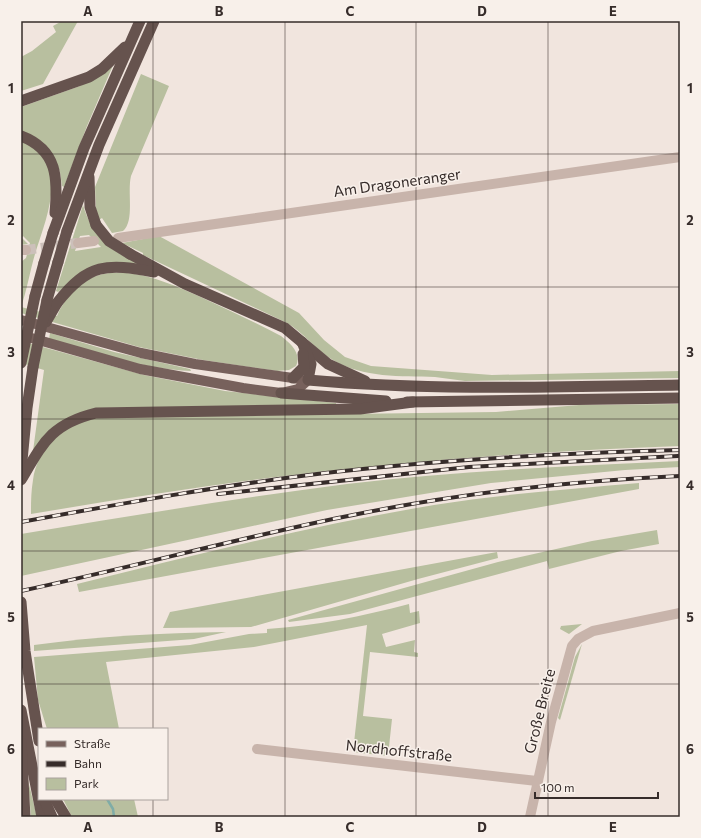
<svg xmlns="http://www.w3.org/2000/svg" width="701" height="838" font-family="Commissioner,sans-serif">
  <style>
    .green { fill: #b8bf9f; fill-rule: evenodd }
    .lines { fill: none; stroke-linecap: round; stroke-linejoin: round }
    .stream { stroke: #7faca7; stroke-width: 2.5 }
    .minor-tunnel { stroke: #ccc0ba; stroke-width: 10; stroke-dasharray: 10 5; stroke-linecap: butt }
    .minor { stroke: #c8b4ab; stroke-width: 10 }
    .primary { stroke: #77615c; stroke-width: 10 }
    .trunk { stroke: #66534e; stroke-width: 11 }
    .rail-casing { stroke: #362c2a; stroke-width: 4 }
    .rail { stroke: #f8f0ea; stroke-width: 2.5; stroke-dasharray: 8; stroke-linecap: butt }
    .trunk-bridge { stroke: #66534e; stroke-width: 11 }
    .grid { fill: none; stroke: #362c2a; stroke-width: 1; stroke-opacity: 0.55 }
    .labels { text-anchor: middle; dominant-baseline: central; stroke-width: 3; stroke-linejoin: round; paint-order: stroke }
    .street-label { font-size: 15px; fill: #362c2a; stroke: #f8f0ea }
    .neatline { fill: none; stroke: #362c2a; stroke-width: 1.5 }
    .grid-label { font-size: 13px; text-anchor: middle; font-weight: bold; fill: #362c2a }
  </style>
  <rect width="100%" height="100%" fill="#f1e5de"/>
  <g class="green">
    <polygon points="62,21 78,21 43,84 21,91 21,57 32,51 56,32 53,26"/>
    <polygon points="114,63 87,126 64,187 62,186 60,172 55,159 21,131 21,107 80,86"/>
    <path d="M141,74L169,86L131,176C127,192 135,221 123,231L112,233L102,218L99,220L96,209L95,187Z"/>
    <path d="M21,141C71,162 47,216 35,254C30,271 27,290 21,307L57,316C88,246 155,276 207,300C232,312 257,323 281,336C290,343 302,353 296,366L289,370L277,371L203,360L139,347L21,313V262L26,258L30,243L23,236L22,238L28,244L21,245Z"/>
    <path d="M83,205C93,238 109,249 139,264L84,271L58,292L56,291ZM89,235L101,247L75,251L80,236Z"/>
    <path d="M159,236L299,313L324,340L345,357L371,366L492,375L680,371V378L465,381C455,380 445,378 435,377C401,376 363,378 333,360C315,350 304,332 285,322L143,255V253L122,243Z"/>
    <path d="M50,333L114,352L190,369L191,371C142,369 95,352 49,339Z"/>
    <path d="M21,341L144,375L225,391L336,403V405L98,408C67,415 52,426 33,451L44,370L21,363Z"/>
    <path d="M680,404V446C542,451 404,461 268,478C188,488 109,501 31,514C31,503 31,492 33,480C37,450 61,426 90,419C99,417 109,417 118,417L496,412L579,405Z"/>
    <path d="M680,461V467L625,470L491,483L327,510L21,576V534C130,516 238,498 347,484C458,471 569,466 680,461Z"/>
    <path d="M639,483V489L79,592L77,584C195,555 314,525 434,505C502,494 571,489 639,483Z"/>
    <polygon points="657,530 659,544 621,551 549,569 547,561 350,614 289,622 288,620 498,562 592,541"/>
    <polygon points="497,552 498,558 418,579 251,627 163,628 170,612"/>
    <path d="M409,604L410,613L419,611L420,623L382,634L386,647L415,640L414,652L418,653V657L370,652L363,716L392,719L388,756L353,752L367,625L254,647L106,662L119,729H47L38,700L34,657L190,645L249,634L267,633V629C315,626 363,616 409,604Z"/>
    <polygon points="582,624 569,634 560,629 561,626"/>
    <path d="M226,632L194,639L34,651V645C100,636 160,633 226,632Z"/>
    <polygon points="582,644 560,720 558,718 575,657"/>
    <polygon points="28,780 37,817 31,817"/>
    <polygon points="63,799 134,799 138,817 72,817"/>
  </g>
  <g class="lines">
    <polyline class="stream" points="107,799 113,809 114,817"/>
    <polyline class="minor-tunnel" points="26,250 78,243"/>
    <g class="minor">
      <polyline points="118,238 680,157"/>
      <polyline points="78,243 94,241"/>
      <polyline points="21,250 26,250"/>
      <polyline points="257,749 537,781"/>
      <polyline points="530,817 551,722 572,646 578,639 593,631 680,613"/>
    </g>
    <g class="primary">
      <polyline points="21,320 141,353 195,364 300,379"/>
      <polyline points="21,335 140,369 243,388 281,393 298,389 308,380"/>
    </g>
    <g class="trunk">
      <polyline points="21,101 89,77 102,69 125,47"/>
      <path d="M21,136C58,150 58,179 55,213"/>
      <polyline points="89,177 90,207 96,225"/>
      <polyline points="67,231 99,145 154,21"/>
      <polyline points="53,233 84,148 140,21"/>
      <polyline points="130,254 185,284 285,328 328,364 365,381"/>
      <polyline points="35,296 44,263"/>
      <polyline points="47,300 58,262"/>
      <path d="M57,303C88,263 107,263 154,272"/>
      <path d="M302,342L311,364L308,380C432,391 555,387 680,385"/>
      <polyline points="293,378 304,367 303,354"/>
      <polyline points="281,393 386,401"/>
      <polyline points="407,402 680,398"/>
      <polyline points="21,471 27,408 33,367"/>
      <path d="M21,480C43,443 51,424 96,413L360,409L413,402"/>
      <polyline points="21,602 25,651 39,741"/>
      <polyline points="21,710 42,817"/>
      <polyline points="21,742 25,817"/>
      <polyline points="44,799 52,817"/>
      <polyline points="55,799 66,817"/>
    </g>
    <g class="rail-casing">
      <g id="rail">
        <polyline points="218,494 469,467 678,456"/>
        <path d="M21,522C125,503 229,484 334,472C449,459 565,453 680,450"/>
        <path d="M21,591C129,568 235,539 343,517C454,494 567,481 680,476"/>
      </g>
    </g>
    <use href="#rail" class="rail"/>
    <g class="trunk-bridge">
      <polyline points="96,225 109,241 130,254"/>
      <polyline points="58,262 67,231"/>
      <polyline points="44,263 53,233"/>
      <polyline points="46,322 57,303"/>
      <polyline points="21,363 35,296"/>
      <polyline points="33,367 47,300"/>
    </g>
  </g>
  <path class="grid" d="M153,21V729M285,21V817M416,21V817M548,21V817M21,154H680M21,287H680M21,419H680M21,551H680M21,684H680M153,799V817"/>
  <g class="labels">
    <g class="street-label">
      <text transform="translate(397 182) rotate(-8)">Am Dragoneranger</text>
      <text transform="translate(539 711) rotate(-76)">Große Breite</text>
      <text transform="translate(399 750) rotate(6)">Nordhoffstraße</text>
    </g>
  </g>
  <rect width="701" height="838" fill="none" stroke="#f8f0ea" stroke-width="44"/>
  <rect x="38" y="728" width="130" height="72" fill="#f8f0ea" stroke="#aaa29d"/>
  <rect x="46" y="741" width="20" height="6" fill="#77615c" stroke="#aaa29d"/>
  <text x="74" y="748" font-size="12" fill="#362c2a">Straße</text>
  <rect x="46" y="761" width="20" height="6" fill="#362c2a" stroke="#aaa29d"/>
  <text x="74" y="768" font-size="12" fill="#362c2a">Bahn</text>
  <rect x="46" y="778" width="20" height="12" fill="#b8bf9f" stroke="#aaa29d"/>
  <text x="74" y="788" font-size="12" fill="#362c2a">Park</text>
  <path d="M535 792v6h123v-6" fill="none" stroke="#362c2a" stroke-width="2"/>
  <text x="541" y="792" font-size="12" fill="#362c2a" stroke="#f8f0ea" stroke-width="3" paint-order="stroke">100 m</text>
  <rect x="22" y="22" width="657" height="794" class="neatline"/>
  <g class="grid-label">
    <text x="88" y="16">A</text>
    <text x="219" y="16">B</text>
    <text x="350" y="16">C</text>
    <text x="482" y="16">D</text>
    <text x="613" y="16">E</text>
    <text x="11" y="93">1</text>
    <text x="690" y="93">1</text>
    <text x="11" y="225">2</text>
    <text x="690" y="225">2</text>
    <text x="11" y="357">3</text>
    <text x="690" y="357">3</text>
    <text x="11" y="490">4</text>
    <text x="690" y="490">4</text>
    <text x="11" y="622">5</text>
    <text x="690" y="622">5</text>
    <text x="11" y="754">6</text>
    <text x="690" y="754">6</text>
    <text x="88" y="832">A</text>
    <text x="219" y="832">B</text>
    <text x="350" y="832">C</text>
    <text x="482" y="832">D</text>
    <text x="613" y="832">E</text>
  </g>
</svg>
